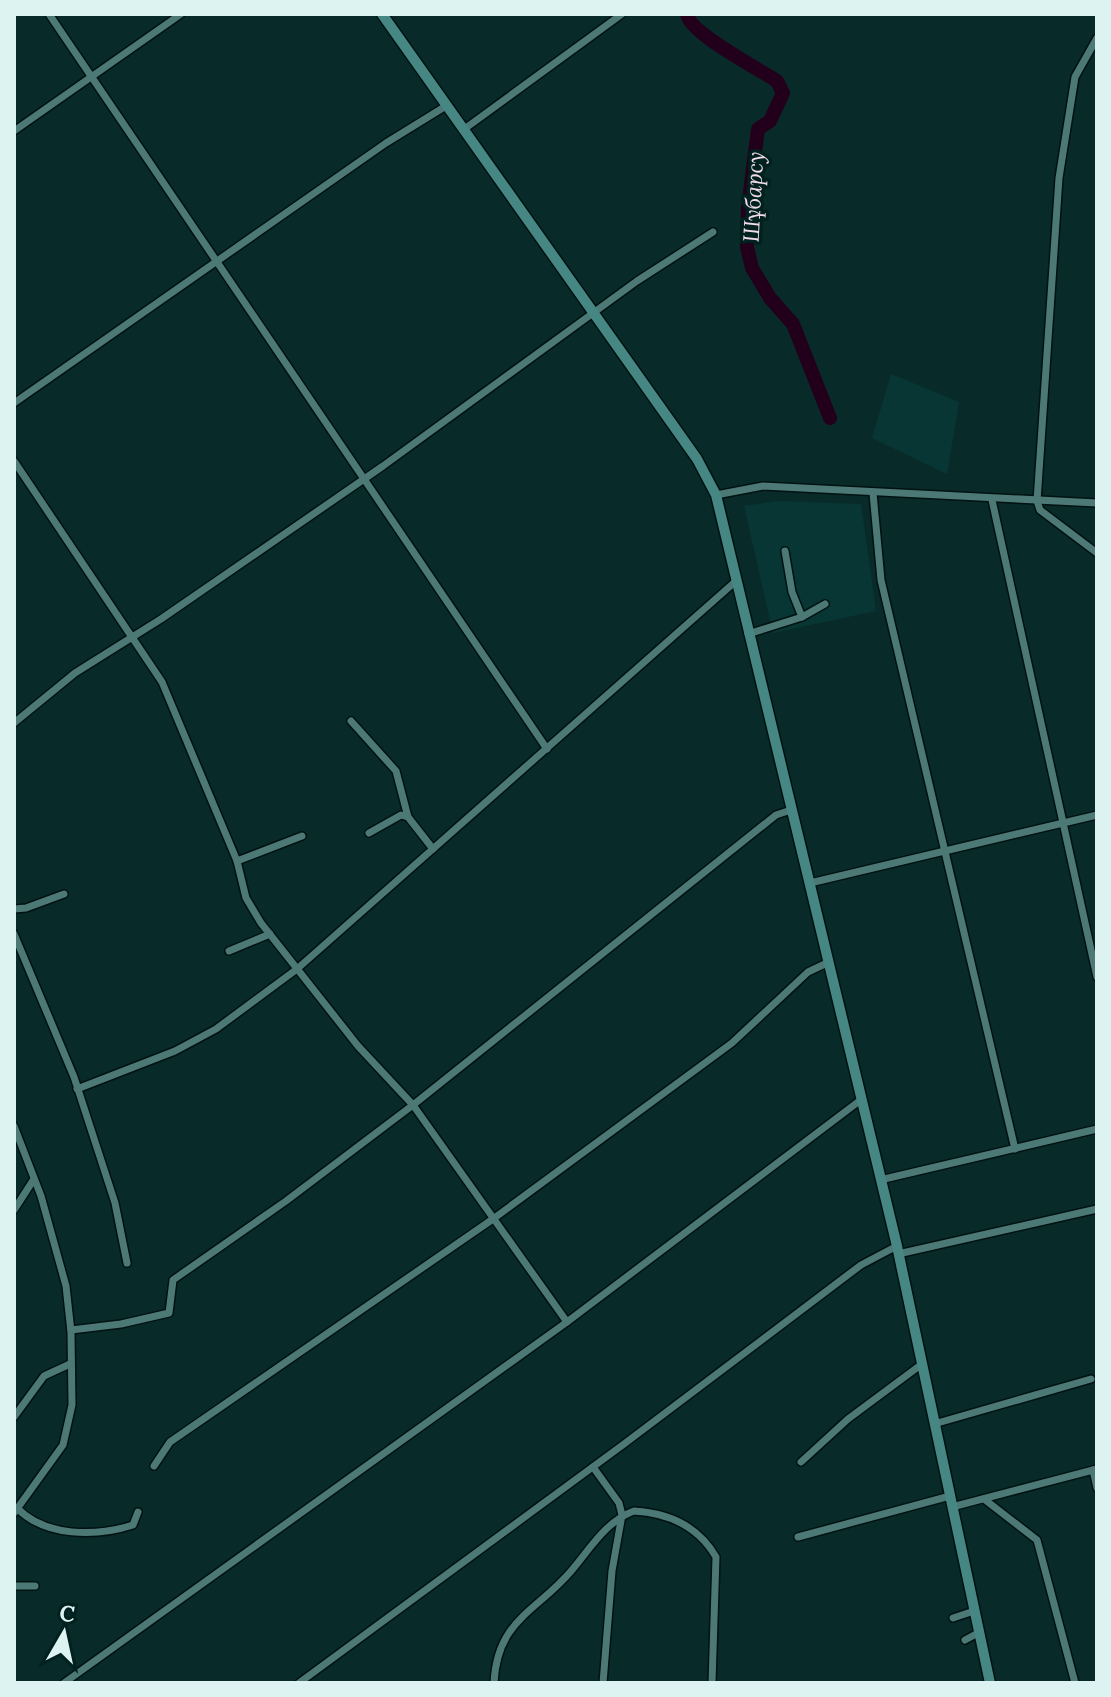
<svg xmlns="http://www.w3.org/2000/svg" width="1111" height="1697" font-family="Lora,serif">
  <style>
    .built { fill: #073634 }
    .lines { fill: none; stroke-linecap: round; stroke-linejoin: round }
    .river { stroke: #22001b; stroke-width: 14 }
    .street-casing { stroke: #001211; stroke-width: 10 }
    .secondary-casing { stroke: #001211; stroke-width: 13 }
    .street { stroke: #4c7876; stroke-width: 7 }
    .secondary { stroke: #468784; stroke-width: 10 }
    .labels { text-anchor: middle; dominant-baseline: central; stroke-width: 7; stroke-linejoin: round; paint-order: stroke }
    .water-label { font-size: 22px; font-style: italic; fill: #f2dcea; stroke: #002120 }
  </style>
  <rect width="100%" height="100%" fill="#082b2a"/>
  <g class="built">
    <polygon points="891,374 959,402 947,474 872,438"/>
    <polygon points="777,501 861,504 876,611 773,633 744,506"/>
  </g>
  <g class="lines">
    <path class="river" d="M687,14C689,33 759,69 777,81L783,93L770,121L758,129L748,208L747,247L752,268L770,298L793,324L830,418"/>
    <g class="street-casing">
      <g id="street">
        <polyline points="49,14 547,749"/>
        <polyline points="1097,38 1075,77 1059,178 1037,501 1040,510 1097,553"/>
        <polyline points="463,130 622,14"/>
        <polyline points="14,131 181,14"/>
        <polyline points="14,403 386,143 446,106"/>
        <polyline points="14,461 162,682 237,861 246,898 261,923 358,1046 413,1105 567,1322"/>
        <polyline points="873,493 881,580 1015,1149"/>
        <polyline points="716,495 763,486 1097,503"/>
        <polyline points="992,500 1097,977"/>
        <polyline points="785,551 792,592 802,617"/>
        <polyline points="748,634 802,617 825,604"/>
        <polyline points="351,721 396,771 408,817"/>
        <polyline points="14,723 75,673 161,619 383,466 637,281 713,232"/>
        <polyline points="369,833 401,815 408,817 433,849"/>
        <polyline points="237,861 302,836"/>
        <polyline points="810,883 1097,815"/>
        <polyline points="14,909 26,908 64,894"/>
        <polyline points="14,934 74,1077 115,1203 127,1263"/>
        <polyline points="229,951 270,934"/>
        <polyline points="77,1089 175,1051 216,1029 297,969 736,581"/>
        <polyline points="14,1126 41,1196 66,1286 71,1332 72,1405 63,1445 14,1513"/>
        <polyline points="880,1180 1097,1129"/>
        <polyline points="14,1210 34,1179"/>
        <polyline points="898,1254 1097,1209"/>
        <polyline points="71,1330 121,1324 169,1313 173,1280 286,1201 413,1105 776,815 791,810"/>
        <polyline points="14,1417 44,1376 70,1364"/>
        <polyline points="934,1424 1091,1379"/>
        <polyline points="801,1462 848,1419 922,1364"/>
        <polyline points="154,1466 170,1442 493,1219 732,1043 808,972 829,962"/>
        <polyline points="593,1467 619,1503 622,1515 612,1571 603,1683"/>
        <polyline points="1093,1470 1097,1488"/>
        <polyline points="984,1499 1037,1540 1075,1683"/>
        <polyline points="952,1507 1097,1469"/>
        <path d="M17,1508C45,1537 96,1537 133,1525L138,1512"/>
        <polyline points="798,1537 950,1496"/>
        <polyline points="14,1586 35,1586"/>
        <polyline points="953,1618 974,1611"/>
        <polyline points="965,1640 978,1633"/>
        <polyline points="64,1683 567,1322 862,1099"/>
        <polyline points="299,1683 624,1444 861,1265 897,1246"/>
        <path d="M494,1683C497,1619 538,1611 572,1570C590,1549 606,1521 634,1511C669,1513 698,1526 716,1557L712,1683"/>
      </g>
    </g>
    <g class="secondary-casing">
      <polyline id="secondary" points="382,14 697,459 716,495 897,1246 990,1683"/>
    </g>
    <use href="#street" class="street"/>
    <use href="#secondary" class="secondary"/>
  </g>
  <g class="labels">
    <g class="water-label">
      <text transform="translate(753 197) rotate(-87)">Шұбарсу</text>
    </g>
  </g>
  <rect width="1111" height="1697" fill="none" stroke="#dcf3f2" stroke-width="32"/>
  <g transform="translate(64 1633) rotate(9)" stroke="#002120" stroke-width="6" paint-order="stroke">
  <path d="M0-6L14 30L0 20L-14 30Z" fill="#dcf3f2"/>
  <text y="-12" font-size="22" font-weight="bold" text-anchor="middle" fill="#dcf3f2">С</text>
  </g>
</svg>
